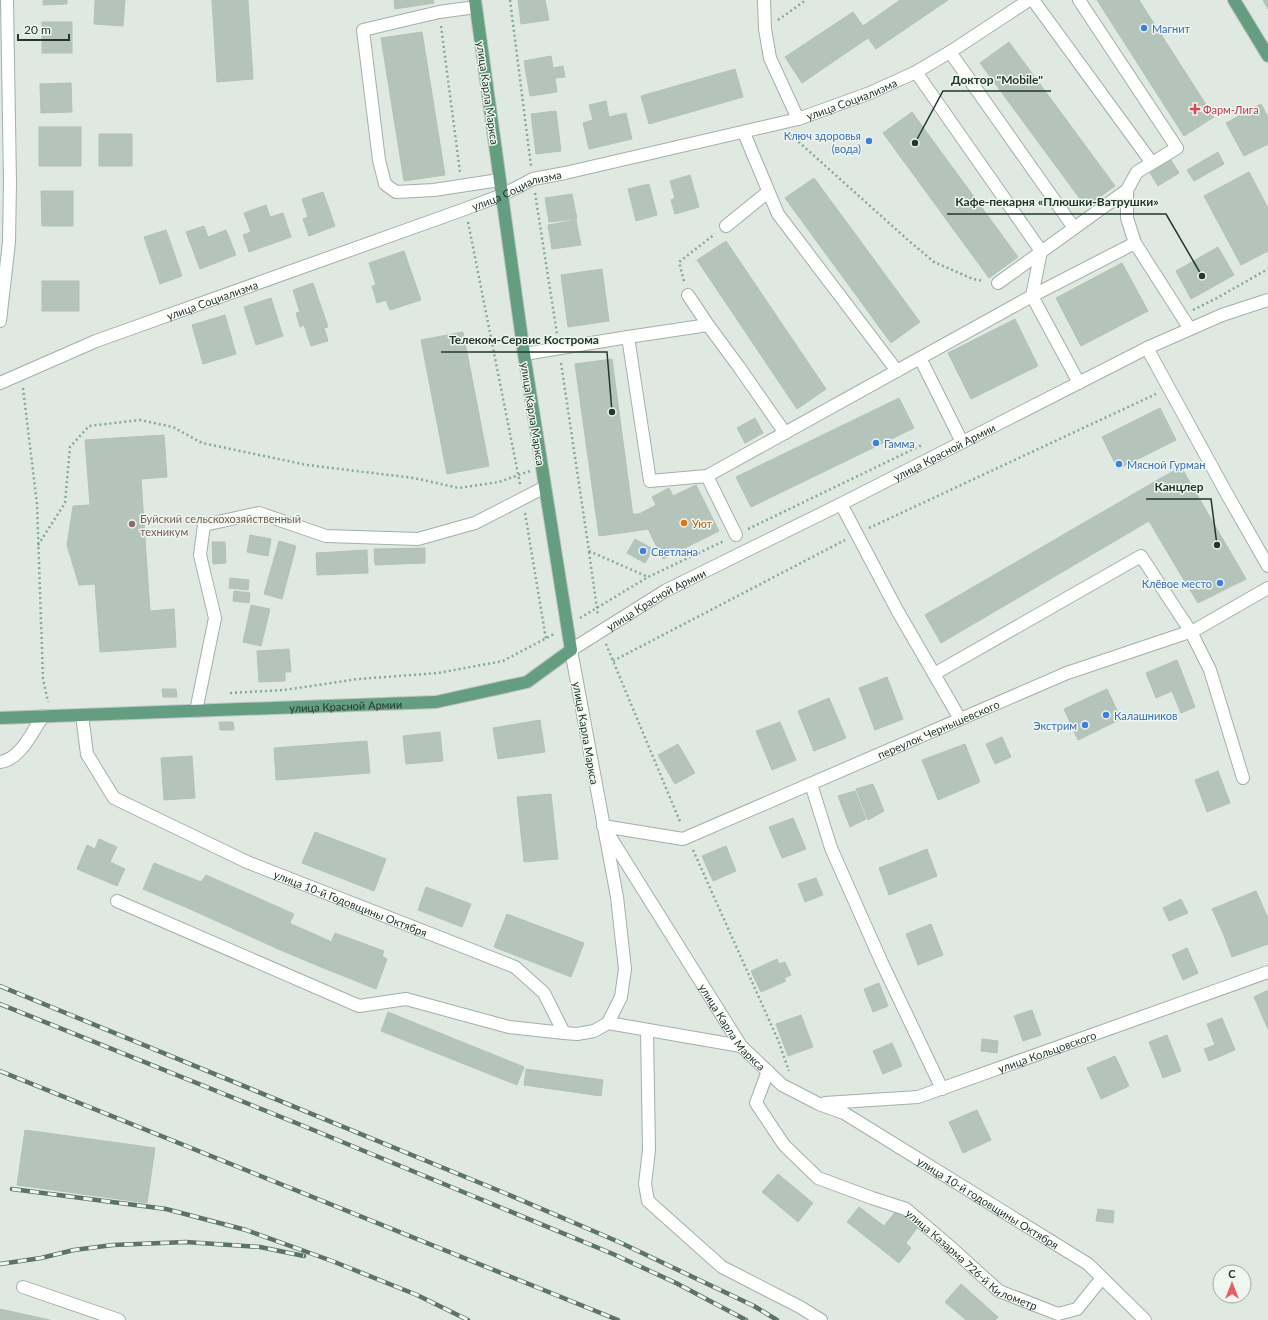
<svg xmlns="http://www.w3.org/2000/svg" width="1268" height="1320" font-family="Lato,sans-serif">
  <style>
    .building { fill: #b4c4ba; stroke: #b2c2b7 }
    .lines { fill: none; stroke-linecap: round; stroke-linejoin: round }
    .minor-casing { stroke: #a2b0a8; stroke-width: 14 }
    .major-casing { stroke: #bcc3c0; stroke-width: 14 }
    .path { stroke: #81ab93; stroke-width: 2.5; stroke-dasharray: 2 3; stroke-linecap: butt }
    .minor { stroke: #fff; stroke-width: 12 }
    .major { stroke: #659d80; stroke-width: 12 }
    .rail-casing { stroke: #5b7467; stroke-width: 4.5 }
    .rail { stroke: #eff6f0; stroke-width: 3; stroke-dasharray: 9; stroke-linecap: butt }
    .shop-dot { fill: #3f7fe0; stroke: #eff6f0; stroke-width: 1.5 }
    .health-dot { fill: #e0444e; stroke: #eff6f0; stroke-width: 1.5 }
    .food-dot { fill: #e8710a; stroke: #eff6f0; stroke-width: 1.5 }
    .education-dot { fill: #8d6e63; stroke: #eff6f0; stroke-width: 1.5 }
    .labels { text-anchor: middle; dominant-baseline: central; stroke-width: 3; stroke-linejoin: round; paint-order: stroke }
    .shop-label { font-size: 11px; fill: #366cbe; stroke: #eff6f0; text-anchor: start }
    .street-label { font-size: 11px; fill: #21382c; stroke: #eff6f0 }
    .health-label { font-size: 11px; fill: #be3a42; stroke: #eff6f0; text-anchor: start }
    .education-label { font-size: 11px; fill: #785e54; stroke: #eff6f0; text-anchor: start }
    .food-label { font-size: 11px; fill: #c56008; stroke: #eff6f0; text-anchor: start }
    .leader { fill: none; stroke: #21382c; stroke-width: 1.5 }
    .callout-dot { fill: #21382c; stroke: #eff6f0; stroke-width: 1.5 }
    .callout-label { font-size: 12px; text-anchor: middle; font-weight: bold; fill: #21382c; stroke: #eff6f0; stroke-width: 3; stroke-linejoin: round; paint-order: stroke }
  </style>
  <rect width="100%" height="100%" fill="#dfe9e2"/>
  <g class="building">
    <polygon points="43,0 67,0 67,4 43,5"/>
    <polygon points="95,0 125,0 123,26 94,24"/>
    <polygon points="212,0 248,0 253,79 217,82"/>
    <polygon points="394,0 433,0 434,3 395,9"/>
    <polygon points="518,0 545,0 549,20 521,24"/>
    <polygon points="900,0 948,0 876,49 868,38 802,83 785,57 853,12 863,26"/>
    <polygon points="1097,0 1139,0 1214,117 1184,136"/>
    <polygon points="1263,0 1268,0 1268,9"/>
    <rect x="42" y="22" width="30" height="31"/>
    <polygon points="422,32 445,175 404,181 381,38"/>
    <polygon points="1009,42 1115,186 1086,207 980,63"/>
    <polygon points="551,56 553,68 563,66 565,77 555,78 557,92 530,96 524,61"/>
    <polygon points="735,69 743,97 649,124 641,96"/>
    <polygon points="71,83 72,112 41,113 40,84"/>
    <polygon points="606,101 609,117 626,113 632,139 589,149 583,123 593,120 589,105"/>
    <polygon points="1261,104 1268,117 1268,144 1244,156 1226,123"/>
    <polygon points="556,111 561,151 536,154 531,114"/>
    <polygon points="912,112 1018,257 989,278 883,133"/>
    <rect x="39" y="127" width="42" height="39"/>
    <rect x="99" y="134" width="33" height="32"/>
    <polygon points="1218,152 1224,164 1194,181 1187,170"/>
    <polygon points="1171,160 1179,173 1158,186 1150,173"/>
    <polygon points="1249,172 1268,208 1268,251 1241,265 1204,196"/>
    <polygon points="690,175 699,207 675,214 671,200 675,198 670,181"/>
    <polygon points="814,178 920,322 891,343 785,198"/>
    <polygon points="649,184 657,215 636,221 628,189"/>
    <polygon points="41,191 73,191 73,226 42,226"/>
    <polygon points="323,192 335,226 309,236 303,219 308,217 302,199"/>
    <polygon points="572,194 577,219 549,222 545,198"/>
    <polygon points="266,205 270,217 283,213 291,237 249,252 243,235 251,232 244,213"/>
    <polygon points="576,220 581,245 552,249 548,225"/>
    <polygon points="204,226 208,237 226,230 236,255 200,269 186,232"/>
    <polygon points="166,230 182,276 160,284 144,237"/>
    <polygon points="726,241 826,389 797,409 697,260"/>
    <polygon points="1218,247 1234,275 1191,299 1176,271"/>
    <polygon points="404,251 421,300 390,310 386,300 377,303 372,286 376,285 369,263"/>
    <polygon points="1122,263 1148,311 1081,346 1056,298"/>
    <polygon points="602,269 609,321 568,327 561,275"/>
    <rect x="42" y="281" width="37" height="30"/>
    <polygon points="313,283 328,327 324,328 328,341 311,346 304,325 300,327 296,313 300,312 293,290"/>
    <polygon points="271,298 283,336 256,345 244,307"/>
    <polygon points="225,315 236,354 203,364 192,325"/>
    <polygon points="1015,319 1038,366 971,399 948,353"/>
    <polygon points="463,332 489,466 447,474 421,340"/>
    <polygon points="612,359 635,531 599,536 575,364"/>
    <polygon points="899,398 914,428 751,507 736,477"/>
    <polygon points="1160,408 1176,440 1118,469 1102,437"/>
    <polygon points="755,418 763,433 745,443 737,428"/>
    <polygon points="164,435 167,477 141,479 150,611 174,609 176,647 100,652 95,584 79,585 67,545 73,506 90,505 85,440"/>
    <polygon points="1181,467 1246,579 1198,603 1179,572 1207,556 1161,478"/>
    <polygon points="1161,478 1207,556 1179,572 1149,521 941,643 925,615"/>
    <polygon points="696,485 719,531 663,559 648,529 635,531 633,514 639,514 656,505 652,497 669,488 673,496"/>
    <polygon points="250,535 271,539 268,556 247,552"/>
    <polygon points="635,539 653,549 645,563 627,553"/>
    <polygon points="279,541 296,546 282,599 264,594"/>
    <polygon points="212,542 225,542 226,563 213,564"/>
    <polygon points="425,548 425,563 375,565 374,549"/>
    <polygon points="367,550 368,573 317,575 316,553"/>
    <polygon points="230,578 249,580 248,590 229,588"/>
    <polygon points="234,591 250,593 249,603 233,601"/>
    <polygon points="251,605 270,609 261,646 243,642"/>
    <polygon points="289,649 291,672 285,672 285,681 259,682 257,651"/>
    <polygon points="1177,660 1195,707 1181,713 1172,691 1156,698 1146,673"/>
    <polygon points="887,677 903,719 875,730 859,688"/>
    <polygon points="162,689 176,689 177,697 163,697"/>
    <polygon points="1107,689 1121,719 1078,740 1064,709"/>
    <polygon points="829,698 846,738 814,751 798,711"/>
    <polygon points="540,720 545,752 498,759 493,728"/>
    <polygon points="219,722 233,722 234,730 220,730"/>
    <polygon points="780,722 796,760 772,770 756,731"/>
    <polygon points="440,732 443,761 406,764 403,736"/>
    <polygon points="1002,737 1011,757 995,764 986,744"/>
    <polygon points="367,741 370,773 276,780 274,748"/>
    <polygon points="678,744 695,773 675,784 658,755"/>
    <polygon points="965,744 980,782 938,800 922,760"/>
    <polygon points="192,756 195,798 164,800 161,758"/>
    <polygon points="1218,771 1230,803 1207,812 1195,780"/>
    <polygon points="873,784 884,811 868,820 856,789"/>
    <polygon points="855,791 866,819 850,827 838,796"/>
    <polygon points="551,794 558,859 524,862 517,797"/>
    <polygon points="793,818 806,849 782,858 769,827"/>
    <polygon points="315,832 386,859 374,891 302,863"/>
    <polygon points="99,839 117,847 110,862 125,869 117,886 77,869 87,845 95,849"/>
    <polygon points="726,846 736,871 713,881 702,856"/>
    <polygon points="927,849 937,876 889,895 879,868"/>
    <polygon points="154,863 201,882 190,909 143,889"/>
    <polygon points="206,875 294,914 278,949 190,909 201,882"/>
    <polygon points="816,878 823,895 805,902 798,884"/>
    <polygon points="426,887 471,904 462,927 418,910"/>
    <polygon points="1256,891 1267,916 1223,933 1212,909"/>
    <polygon points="1181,899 1188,913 1169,921 1163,908"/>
    <polygon points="507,914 584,943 571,977 494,947"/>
    <polygon points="1267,916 1268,919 1268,944 1232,957 1223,933"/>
    <polygon points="289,923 332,942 321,967 278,949"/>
    <polygon points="931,924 943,955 918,965 906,934"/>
    <polygon points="335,933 384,951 382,956 387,959 376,989 321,967"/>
    <polygon points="1187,948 1198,973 1183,980 1172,955"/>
    <polygon points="777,959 779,964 785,962 791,975 784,978 786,981 761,992 751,971"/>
    <polygon points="879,983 888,1006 873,1012 864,989"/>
    <polygon points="1268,990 1268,1029 1254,997"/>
    <polygon points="1032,1010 1041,1035 1023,1041 1014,1016"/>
    <polygon points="388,1012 524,1067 517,1085 381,1031"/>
    <polygon points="801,1015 813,1047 788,1056 776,1024"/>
    <polygon points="1222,1018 1235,1050 1209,1061 1204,1049 1215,1045 1207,1024"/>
    <polygon points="1167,1035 1181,1071 1163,1078 1149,1042"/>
    <polygon points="982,1039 998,1041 997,1053 981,1051"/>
    <polygon points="892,1043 902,1066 883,1074 873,1051"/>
    <polygon points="1115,1056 1129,1086 1101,1099 1087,1068"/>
    <polygon points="526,1069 603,1080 601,1096 524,1085"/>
    <polygon points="977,1110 991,1140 963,1153 949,1122"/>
    <polygon points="25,1130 155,1148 147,1203 17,1185"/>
    <polygon points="778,1174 813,1203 798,1222 762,1192"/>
    <polygon points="859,1207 884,1226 896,1211 917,1228 906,1243 911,1248 899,1263 847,1222"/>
    <polygon points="1098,1209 1114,1211 1113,1223 1096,1221"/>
    <polygon points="961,1284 998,1317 995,1320 966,1320 945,1302"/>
    <polygon points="0,1309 50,1320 0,1320"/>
  </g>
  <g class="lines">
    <g class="minor-casing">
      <g id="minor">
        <polyline points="764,0 765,29 770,58 798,119"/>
        <polyline points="1033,0 1152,163"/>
        <polyline points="1079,0 1177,148 1137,172 1127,190 1127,218 1135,243"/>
        <polyline points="476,7 439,12 363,30 379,160 385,184 396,192 434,190 499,180"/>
        <polyline points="950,52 1074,228"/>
        <polyline points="916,72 1041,251 1032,296 1079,383"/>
        <polyline points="744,133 778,214 897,371"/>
        <polyline points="726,226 768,192"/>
        <polyline points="998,283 1127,190"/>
        <polyline points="688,295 708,325 739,367 785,433"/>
        <polyline points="0,321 9,242 10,182 7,0"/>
        <polyline points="628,337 708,325"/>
        <polyline points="1147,348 1228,496 1268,566"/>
        <polyline points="524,354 628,337 650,481 707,476 736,535"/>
        <polyline points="920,358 962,442"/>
        <path id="s1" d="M0,383L96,341L465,209L502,195L533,179L565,173L798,119L870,93L916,72L950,52L1029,0"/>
        <polyline points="707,476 1032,296 1135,243 1190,329"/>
        <polyline points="841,504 897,610 960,719"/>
        <polyline points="934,674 1141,556 1191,632 1210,670 1243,778"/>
        <polyline points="196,711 215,618 200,555 204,525 259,513 326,536 418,539 475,523 545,487"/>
        <path id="s2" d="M82,715L87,754L114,798L247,862L515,967L544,993L564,1033"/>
        <path d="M0,762C21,759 32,732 43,716"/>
        <polyline points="811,784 831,848 882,963 942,1089"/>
        <path id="s3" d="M603,826L683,839L1067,673L1195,630L1268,588"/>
        <path id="s4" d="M607,832L741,1046L782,1085L819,1104L844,1113L1088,1264L1145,1320"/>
        <polyline points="117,901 359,1006 406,999 509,1027 564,1033 577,1034 594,1031 608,1023 741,1046"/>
        <path id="s5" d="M608,1023L621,997L625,969L617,897L571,650L665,591L841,504L1147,348L1222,315L1268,300"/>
        <polyline points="647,1030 649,1150 645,1184 648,1201 722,1267 800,1307 821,1320"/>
        <path id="s6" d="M768,1071L756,1103L784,1145L818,1178L872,1198L906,1209L947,1244L999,1291L1058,1314L1077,1309L1102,1278"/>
        <path id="s7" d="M825,1103L918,1097L1268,972"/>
        <polyline points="23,1287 119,1320"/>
      </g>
    </g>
    <g class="major-casing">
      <g id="major">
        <polyline points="1234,0 1268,56"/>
        <path id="s8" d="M0,718L436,702L527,682L571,650L524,354L475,0"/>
      </g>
    </g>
    <g class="path">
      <polyline points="510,0 531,166"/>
      <polyline points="778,20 806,0"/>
      <polyline points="441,26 460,172"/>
      <polyline points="791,135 909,241 934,262 973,279 984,281"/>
      <polyline points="535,193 557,334"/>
      <polyline points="468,222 520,484"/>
      <polyline points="684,281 679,262 715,234"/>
      <polyline points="1193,310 1217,298 1268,269"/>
      <polyline points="561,363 589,551 648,577 724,541"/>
      <polyline points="23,388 37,504 43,679 48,702"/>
      <polyline points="525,513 546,639"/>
      <polyline points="869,528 1156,394"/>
      <polyline points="748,529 922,445"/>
      <polyline points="38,545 65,503 70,447 89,426 140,420 173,427 202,443 307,465 414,478 459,488 499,482 530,471"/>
      <polyline points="589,552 598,616"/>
      <polyline points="580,618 648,577"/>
      <polyline points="606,644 681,824"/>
      <polyline points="613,661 845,540"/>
      <polyline points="230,693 284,690 358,679 438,673 503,661 554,634"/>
      <polyline points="693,850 778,1040 789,1071"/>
    </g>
    <use href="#minor" class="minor"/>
    <use href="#major" class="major"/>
    <g class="rail-casing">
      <g id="rail">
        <polyline points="0,986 507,1194 619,1242 754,1306 777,1320"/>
        <polyline points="0,1004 311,1129 613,1254 676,1283 746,1320"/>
        <polyline points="0,1071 618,1320"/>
        <polyline points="12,1189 166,1209 246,1230 332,1261 417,1295 468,1320"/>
        <polyline points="0,1264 41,1258 74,1250 113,1245 186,1242 260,1247 304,1256"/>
      </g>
    </g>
    <use href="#rail" class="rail"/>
  </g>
  <g class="shop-dot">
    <circle cx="1144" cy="28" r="4"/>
    <circle cx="869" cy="141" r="4"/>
    <circle cx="876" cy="443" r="4"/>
    <circle cx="1119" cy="464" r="4"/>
    <circle cx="643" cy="551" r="4"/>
    <circle cx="1220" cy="583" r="4"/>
    <circle cx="1106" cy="715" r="4"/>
    <circle cx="1085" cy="725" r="4"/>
  </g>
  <path class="health-dot" d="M1193 103h4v4h4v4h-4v4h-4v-4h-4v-4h4z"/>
  <circle class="food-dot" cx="684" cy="523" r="4"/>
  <circle class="education-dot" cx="132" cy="524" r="4"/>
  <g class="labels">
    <g class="shop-label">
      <text x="1152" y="28">Магнит</text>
      <text x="861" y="135" text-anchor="end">Ключ здоровья<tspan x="861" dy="13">(вода)</tspan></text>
      <text x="884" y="443">Гамма</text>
      <text x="1127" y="464">Мясной Гурман</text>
      <text x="651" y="551">Светлана</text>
      <text x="1212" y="583" text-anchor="end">Клёвое место</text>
      <text x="1114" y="715">Калашников</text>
      <text x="1077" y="725" text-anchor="end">Экстрим</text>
    </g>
    <g class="street-label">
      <text transform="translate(488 93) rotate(82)">улица Карла Маркса</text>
      <text stroke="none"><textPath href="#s1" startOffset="900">улица Социализма</textPath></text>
      <text stroke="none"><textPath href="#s1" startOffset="552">улица Социализма</textPath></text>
      <text stroke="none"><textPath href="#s1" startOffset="228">улица Социализма</textPath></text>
      <text transform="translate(533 414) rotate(81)">улица Карла Маркса</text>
      <text stroke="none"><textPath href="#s5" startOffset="804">улица Красной Армии</textPath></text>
      <text stroke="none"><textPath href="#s5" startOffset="480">улица Красной Армии</textPath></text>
      <text stroke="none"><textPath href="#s8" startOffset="346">улица Красной Армии</textPath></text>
      <text stroke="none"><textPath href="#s3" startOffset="359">переулок Чернышевского</textPath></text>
      <text transform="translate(586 733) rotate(80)">улица Карла Маркса</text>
      <text stroke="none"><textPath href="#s2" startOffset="350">улица 10-й Годовщины Октября</textPath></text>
      <text stroke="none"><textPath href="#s4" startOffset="232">улица Карла Маркса</textPath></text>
      <text stroke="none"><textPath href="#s7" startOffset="230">улица Кольцовского</textPath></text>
      <text stroke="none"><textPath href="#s4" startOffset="547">улица 10-й годовщины Октября</textPath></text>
      <text stroke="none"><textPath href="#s6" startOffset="309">улица Казарма 726-й Километр</textPath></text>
    </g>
    <g class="health-label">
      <text x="1203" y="109">Фарм-Лига</text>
    </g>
    <g class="education-label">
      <text x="140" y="518">Буйский сельскохозяйственный<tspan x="140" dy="13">техникум</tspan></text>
    </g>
    <g class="food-label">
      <text x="692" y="523">Уют</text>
    </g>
  </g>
  <path class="leader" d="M915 143L943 91H1051M1202 276L1166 214H947M612 412L607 352H441M1217 545L1211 499H1146"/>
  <g class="callout-dot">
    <circle cx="915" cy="143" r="4"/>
    <circle cx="1202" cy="276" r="4"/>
    <circle cx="612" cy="412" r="4"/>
    <circle cx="1217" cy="545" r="4"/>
  </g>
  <g class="callout-label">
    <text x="997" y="84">Доктор "Mobile"</text>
    <text x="1057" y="206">Кафе-пекарня «Плюшки-Ватрушки»</text>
    <text x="524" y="344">Телеком-Сервис Кострома</text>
    <text x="1179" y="491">Канцлер</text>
  </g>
  <g transform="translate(1232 1284)"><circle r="19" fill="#eff6f0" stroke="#9daaa2"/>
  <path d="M0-3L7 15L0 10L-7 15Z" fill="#ea5c5f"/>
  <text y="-6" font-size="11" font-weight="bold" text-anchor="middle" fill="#21382c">С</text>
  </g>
  <path d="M18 34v6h51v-6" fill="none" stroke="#21382c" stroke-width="2"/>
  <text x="24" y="34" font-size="12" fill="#21382c" stroke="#eff6f0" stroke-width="3" paint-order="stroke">20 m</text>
</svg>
